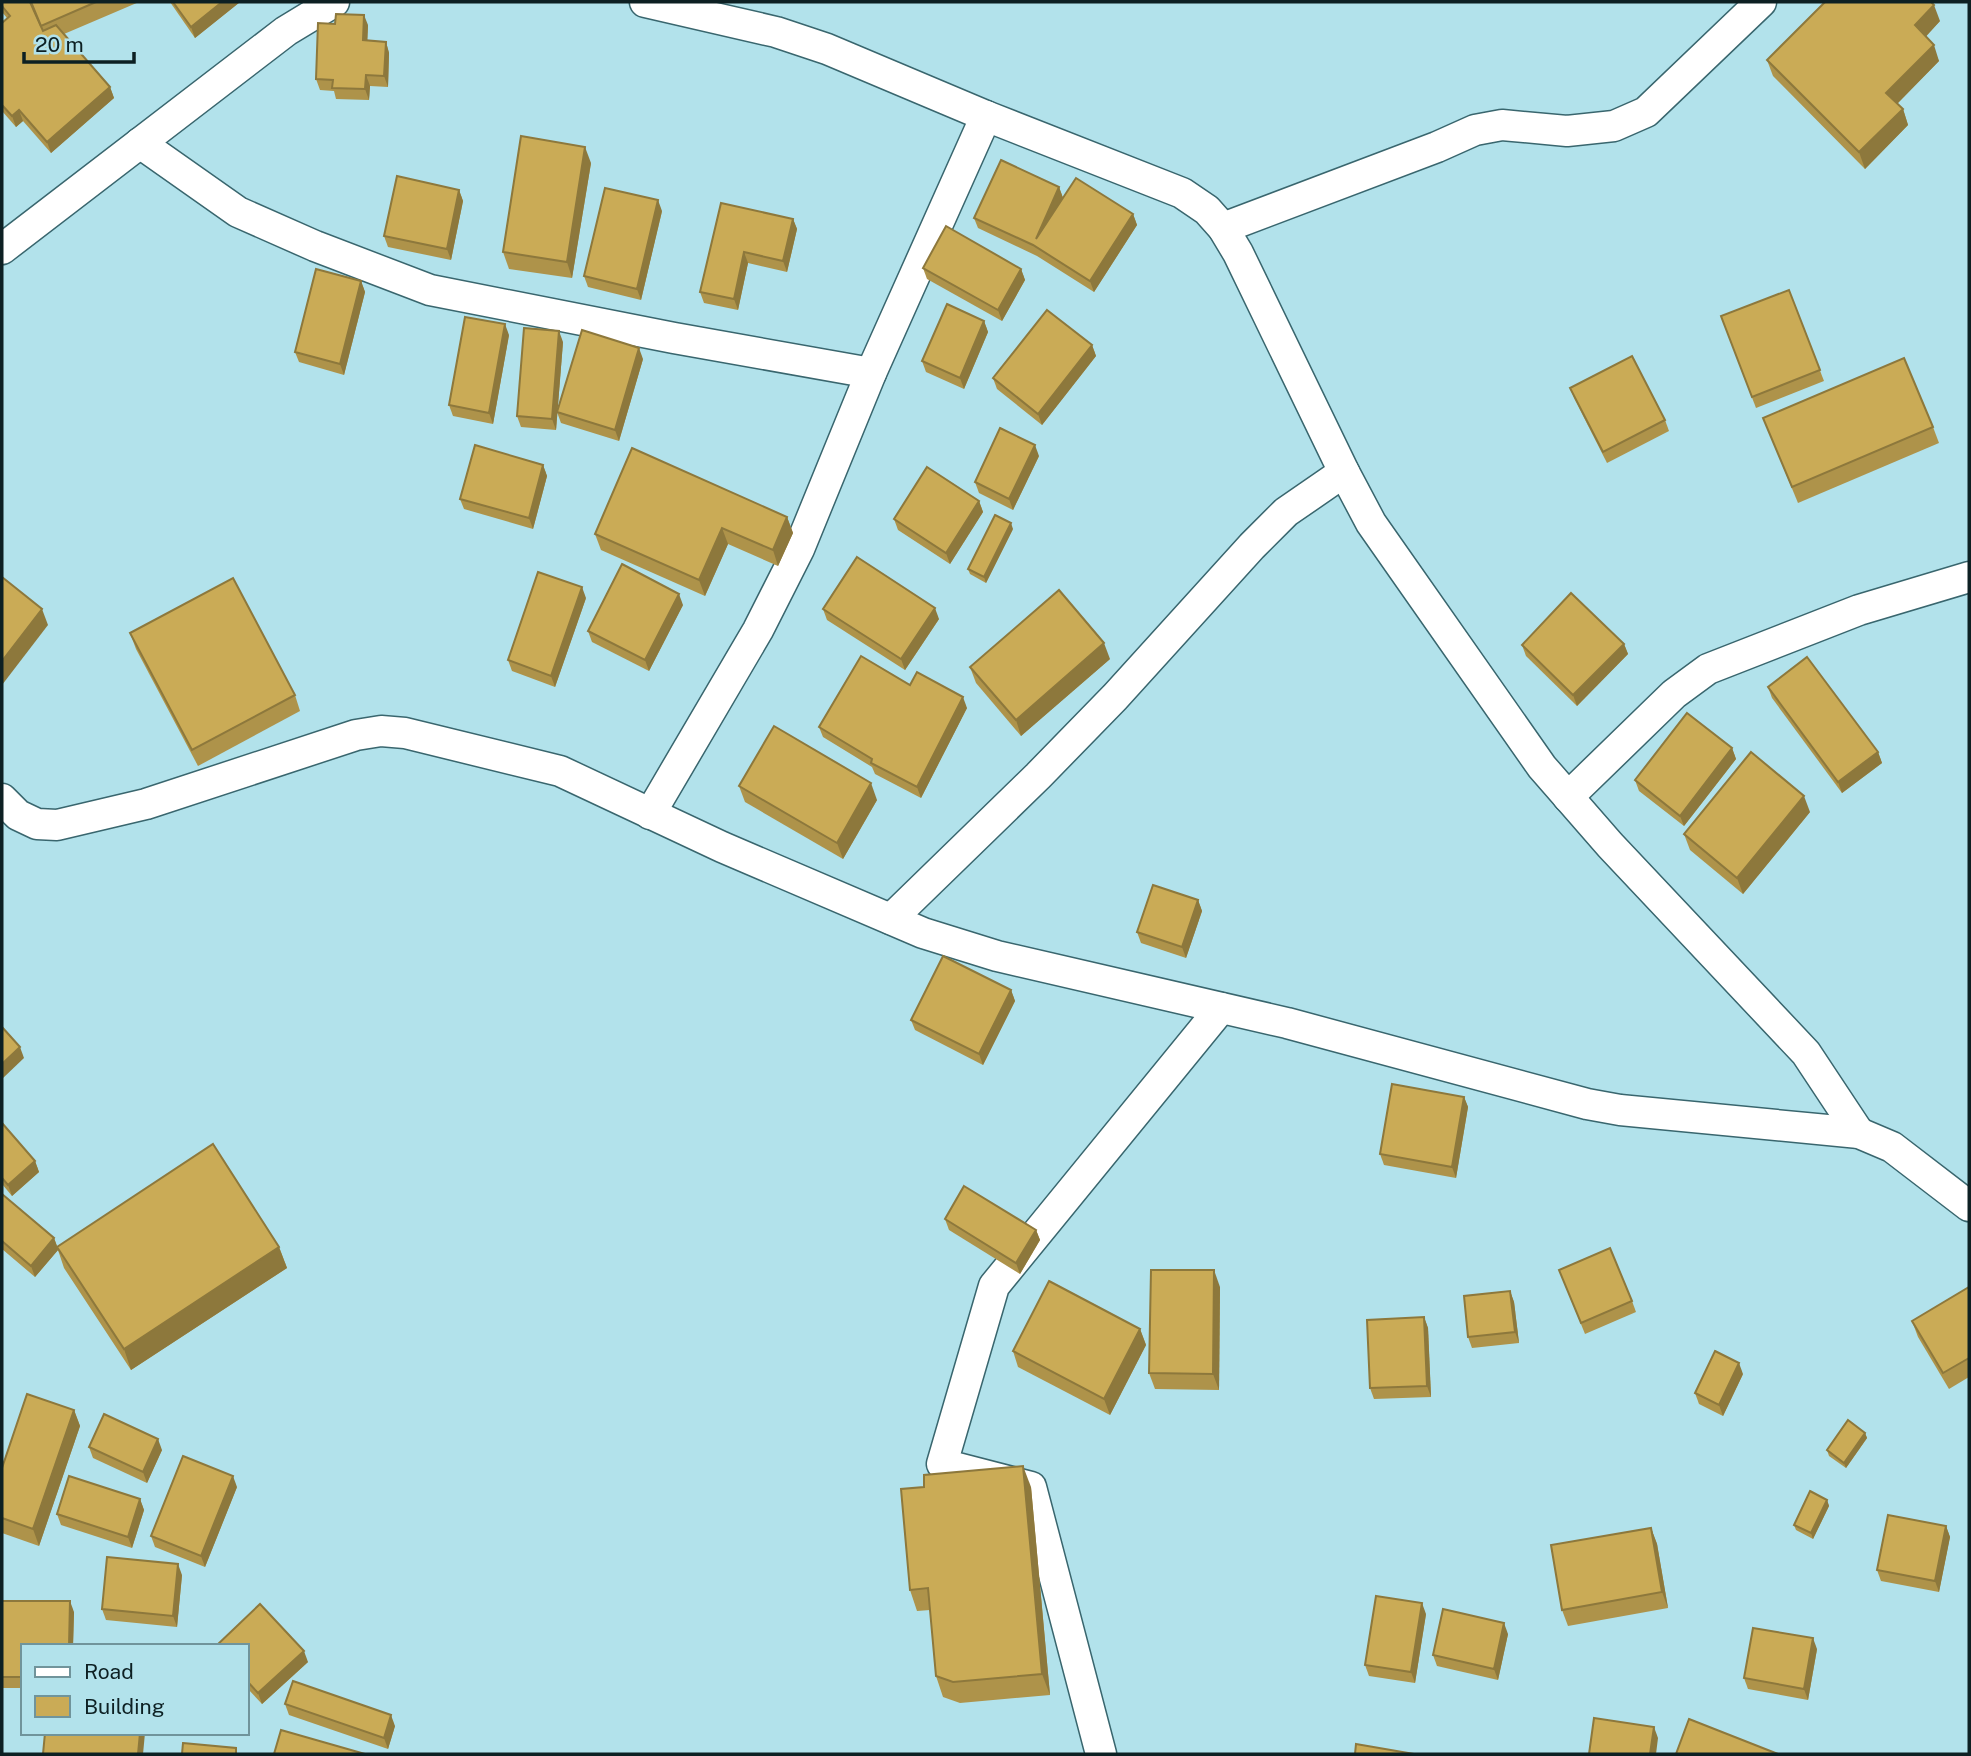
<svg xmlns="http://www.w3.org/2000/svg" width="1971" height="1756" font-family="'Public Sans',sans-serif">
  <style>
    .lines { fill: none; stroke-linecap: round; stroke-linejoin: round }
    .street-casing { stroke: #39666e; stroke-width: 33 }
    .street { stroke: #fff; stroke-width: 30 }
    .wall { fill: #ae934a }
    .shaded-wall { fill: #8d783c }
    .building { fill: #caab56; stroke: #8d783c; stroke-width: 2 }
  </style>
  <rect width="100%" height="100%" fill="#b2e2eb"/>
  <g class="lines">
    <g class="street-casing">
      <g id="street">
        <polyline points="645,2 776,32 827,49 986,116 1182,193 1207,210 1223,228 1238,253 1344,472 1371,523 1542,767 1610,845 1806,1053 1859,1133"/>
        <polyline points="140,143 238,212 315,246 430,290 674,338 871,373"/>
        <polyline points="1223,228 1437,147 1475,130 1502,125 1567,131 1614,126 1646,112 1761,2"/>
        <polyline points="2,249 286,31 334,2"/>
        <polyline points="1568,797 1674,694 1708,669 1859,610 1969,577"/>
        <polyline points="2,799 18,815 37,824 57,825 146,804 356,735 381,731 405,733 560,771 722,847 923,933 997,956 1287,1023 1587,1104 1620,1110 1859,1133 1892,1147 1969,1206"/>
        <polyline points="650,814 758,630 799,549 871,373 986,116"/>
        <polyline points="891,919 1038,776 1115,697 1252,546 1286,512 1344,472"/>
        <polyline points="1101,1754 1031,1487 942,1464 994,1286 1221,1008"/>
      </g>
    </g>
    <use href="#street" class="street"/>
  </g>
  <g class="wall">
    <polygon points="2,2 139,2 64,34 110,87 114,98 51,153 23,121 16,127 2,111 2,23 7,18 2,12"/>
    <polygon points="170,2 240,2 195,38"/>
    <polygon points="1940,21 1926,36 1939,61 1897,104 1903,109 1908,125 1865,169 1773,76 1767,60"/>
    <polygon points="368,25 367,41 386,42 389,53 388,87 370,86 369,100 336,99 334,91 320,90 316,79"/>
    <polygon points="591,163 572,278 509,269 503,252"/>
    <polygon points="1059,187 1063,198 1133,214 1137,225 1094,292 1037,256 978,228 974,218"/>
    <polygon points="459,190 463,201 451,260 388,247 384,236"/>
    <polygon points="721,203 793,219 797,229 787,272 748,263 738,310 704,303 700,292"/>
    <polygon points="662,211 641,300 588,287 584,276"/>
    <polygon points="923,268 1021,269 1025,280 1002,321 927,279"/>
    <polygon points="361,281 365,292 344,375 299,362 295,352"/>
    <polygon points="1789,290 1824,381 1756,408 1721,316"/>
    <polygon points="984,321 988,332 964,389 926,372 922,361"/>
    <polygon points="509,335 493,424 453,416 449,405"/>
    <polygon points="563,342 556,430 521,427 517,416"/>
    <polygon points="1092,345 1096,356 1042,425 997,389 993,378"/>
    <polygon points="643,359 619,441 561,423 557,412"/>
    <polygon points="1570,388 1665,420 1669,431 1607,463 1574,398"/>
    <polygon points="1763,418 1933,427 1939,443 1798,503"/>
    <polygon points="1039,456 1013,510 979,493 975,482"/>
    <polygon points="543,465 547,476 533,529 464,509 460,499"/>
    <polygon points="979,501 983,512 950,564 898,530 894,519"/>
    <polygon points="787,517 793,533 778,566 728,544 705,596 601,550 595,534"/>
    <polygon points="1013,529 986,583 970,574 968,569"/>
    <polygon points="586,598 555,687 512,671 508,660"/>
    <polygon points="683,605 649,671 592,642 588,631"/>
    <polygon points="823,609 939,619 905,670 827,620"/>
    <polygon points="130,633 295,695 300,711 198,766 136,649"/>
    <polygon points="1624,644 1628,654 1577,706 1526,656 1522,645"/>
    <polygon points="1110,659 1021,736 976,683 970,667"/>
    <polygon points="910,685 967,708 921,798 875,774 872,767 823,737 819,727"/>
    <polygon points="1768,687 1878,752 1882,763 1842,793 1772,698"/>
    <polygon points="1732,748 1736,759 1684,826 1639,791 1635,780"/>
    <polygon points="739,786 877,800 843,859 745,802"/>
    <polygon points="1810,812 1743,894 1690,850 1684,834"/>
    <polygon points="1198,900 1202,911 1186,958 1141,943 1137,932"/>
    <polygon points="1011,990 1015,1001 983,1065 915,1030 911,1020"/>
    <polygon points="1464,1097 1468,1107 1456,1178 1384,1165 1380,1154"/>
    <polygon points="2,1123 35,1161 39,1172 12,1196 2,1184"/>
    <polygon points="2,1194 54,1238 57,1246 279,1247 287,1268 131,1370 64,1268 58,1250 35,1277 2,1249"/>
    <polygon points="945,1219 1036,1230 1040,1240 1020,1274 949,1230"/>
    <polygon points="1559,1270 1632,1301 1636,1312 1585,1334"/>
    <polygon points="1220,1287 1219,1390 1155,1389 1149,1373"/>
    <polygon points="1969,1287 1969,1377 1949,1389 1918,1337 1912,1321"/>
    <polygon points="1510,1291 1514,1302 1519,1343 1472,1348 1468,1337"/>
    <polygon points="1424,1317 1428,1328 1431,1397 1374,1399 1370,1388"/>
    <polygon points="1140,1329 1146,1345 1110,1415 1018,1367 1013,1351"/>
    <polygon points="1743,1374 1723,1416 1699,1404 1695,1393"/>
    <polygon points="74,1410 80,1426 39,1546 2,1533 2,1468"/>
    <polygon points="1865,1433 1867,1438 1846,1468 1829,1456 1827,1450"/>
    <polygon points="89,1447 162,1450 147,1483 93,1458"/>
    <polygon points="237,1487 205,1567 155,1547 151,1536"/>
    <polygon points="1031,1487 1050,1695 960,1703 943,1697 936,1676 930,1610 917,1611 910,1590"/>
    <polygon points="140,1499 144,1510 132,1548 61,1525 57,1514"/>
    <polygon points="1827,1500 1829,1506 1813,1539 1796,1530 1794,1525"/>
    <polygon points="1946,1526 1950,1537 1939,1592 1881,1581 1877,1570"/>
    <polygon points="1651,1528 1657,1544 1668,1608 1568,1626 1562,1610"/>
    <polygon points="182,1575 177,1627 106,1620 102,1609"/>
    <polygon points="2,1601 74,1612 73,1646 23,1646 23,1688 2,1688"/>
    <polygon points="1426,1614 1415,1683 1369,1676 1365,1665"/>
    <polygon points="1508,1634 1498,1680 1437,1666 1433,1655"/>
    <polygon points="247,1646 308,1662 262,1704 247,1688"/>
    <polygon points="1817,1649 1808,1700 1748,1689 1744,1678"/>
    <polygon points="285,1704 395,1726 388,1749 289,1715"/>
  </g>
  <g class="shaded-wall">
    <polygon points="222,2 240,2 195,38 191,27"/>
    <polygon points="1934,5 1940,21 1921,42 1915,25"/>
    <polygon points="364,15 368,25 367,51 363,40"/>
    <polygon points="386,42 389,53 388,87 384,76"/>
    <polygon points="1934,45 1939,61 1892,109 1886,93"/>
    <polygon points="366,75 370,86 369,100 365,89"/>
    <polygon points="110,87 114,98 51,153 47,142"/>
    <polygon points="1903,109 1908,125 1865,169 1859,152"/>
    <polygon points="19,110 23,121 16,127 12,116"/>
    <polygon points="585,147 591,163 572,278 567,262"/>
    <polygon points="1059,187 1063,198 1040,250 1036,239"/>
    <polygon points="459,190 463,201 451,260 447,249"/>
    <polygon points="658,200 662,211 641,300 637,289"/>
    <polygon points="1133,214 1137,225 1094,292 1090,281"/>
    <polygon points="793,219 797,229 787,272 783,261"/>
    <polygon points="744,252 748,263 738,310 734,299"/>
    <polygon points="1021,269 1025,280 1002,321 998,310"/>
    <polygon points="361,281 365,292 344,375 340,364"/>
    <polygon points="984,321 988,332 964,389 960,378"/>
    <polygon points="505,324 509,335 493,424 489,413"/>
    <polygon points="559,331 563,342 556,430 552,419"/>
    <polygon points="1092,345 1096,356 1042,425 1038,414"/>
    <polygon points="639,348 643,359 619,441 615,430"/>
    <polygon points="1035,445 1039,456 1013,510 1009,499"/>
    <polygon points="543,465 547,476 533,529 529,518"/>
    <polygon points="979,501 983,512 950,564 946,553"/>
    <polygon points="787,517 793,533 778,566 773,550"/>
    <polygon points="1011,523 1013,529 986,583 984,577"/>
    <polygon points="722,528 728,544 705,596 699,580"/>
    <polygon points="582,587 586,598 555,687 551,676"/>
    <polygon points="679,594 683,605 649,671 645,660"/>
    <polygon points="935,608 939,619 905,670 901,659"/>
    <polygon points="42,609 48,625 2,685 2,661"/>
    <polygon points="1104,643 1110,659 1021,736 1016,720"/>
    <polygon points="1624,644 1628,654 1577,706 1573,695"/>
    <polygon points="963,697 967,708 921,798 917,787"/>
    <polygon points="1732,748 1736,759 1684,826 1680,816"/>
    <polygon points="1878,752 1882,763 1842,793 1838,782"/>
    <polygon points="871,783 877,800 843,859 837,843"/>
    <polygon points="1804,796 1810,812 1743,894 1737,878"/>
    <polygon points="1198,900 1202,911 1186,958 1182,947"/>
    <polygon points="1011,990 1015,1001 983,1065 979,1054"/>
    <polygon points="20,1047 24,1058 2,1079 2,1064"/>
    <polygon points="1464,1097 1468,1107 1456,1178 1452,1167"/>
    <polygon points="35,1161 39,1172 12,1196 8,1185"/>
    <polygon points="1036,1230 1040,1240 1020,1274 1016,1263"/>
    <polygon points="54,1238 58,1249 57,1247 58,1250 35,1277 31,1266"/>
    <polygon points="279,1247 287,1268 131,1370 124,1349"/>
    <polygon points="1214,1270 1220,1287 1219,1390 1213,1374"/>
    <polygon points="1510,1291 1514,1302 1519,1343 1515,1332"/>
    <polygon points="1424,1317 1428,1328 1431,1397 1427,1386"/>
    <polygon points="1140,1329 1146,1345 1110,1415 1104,1399"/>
    <polygon points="1739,1363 1743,1374 1723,1416 1719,1405"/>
    <polygon points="74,1410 80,1426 39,1546 33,1529"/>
    <polygon points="1865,1433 1867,1438 1846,1468 1844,1463"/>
    <polygon points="158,1439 162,1450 147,1483 143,1472"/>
    <polygon points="1023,1466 1031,1487 1050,1695 1042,1674"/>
    <polygon points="233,1476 237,1487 205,1567 201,1556"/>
    <polygon points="140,1499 144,1510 132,1548 128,1537"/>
    <polygon points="1827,1500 1829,1506 1813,1539 1811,1533"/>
    <polygon points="1946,1526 1950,1537 1939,1592 1935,1581"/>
    <polygon points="1651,1528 1657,1544 1668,1608 1662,1592"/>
    <polygon points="178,1564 182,1575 177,1627 173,1616"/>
    <polygon points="70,1601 74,1612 73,1646 69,1646"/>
    <polygon points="1422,1603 1426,1614 1415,1683 1411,1672"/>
    <polygon points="1504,1623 1508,1634 1498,1680 1494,1669"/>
    <polygon points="1813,1638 1817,1649 1808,1700 1804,1689"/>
    <polygon points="304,1651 308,1662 262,1704 258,1693"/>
    <polygon points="391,1715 395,1726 388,1749 384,1738"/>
    <polygon points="1654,1727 1658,1738 1656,1754 1650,1754"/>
    <polygon points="140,1733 145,1733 143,1754 138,1754"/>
  </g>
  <g class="building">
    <polygon points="2,2 30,2 43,31 56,25 110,87 47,142 19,110 12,116 2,105 2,23 10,16 2,6"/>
    <polygon points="31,2 96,2 41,26"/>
    <polygon points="173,2 222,2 191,27"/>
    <polygon points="1825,2 1931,2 1934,5 1915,25 1934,45 1886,93 1903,109 1859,152 1767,60"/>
    <polygon points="336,14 364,15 363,40 386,42 384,76 366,75 365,89 332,88 333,80 316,79 318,23 335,24"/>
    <polygon points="521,136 585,147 567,262 503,252"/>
    <polygon points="1001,160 1059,187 1036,239 1076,178 1133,214 1090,281 1033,245 974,218"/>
    <polygon points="397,176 459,190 447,249 384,236"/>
    <polygon points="605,188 658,200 637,289 584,276"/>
    <polygon points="721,203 793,219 783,261 744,252 734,299 700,292"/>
    <polygon points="946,226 1021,269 998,310 923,268"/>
    <polygon points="316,269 361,281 340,364 295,352"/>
    <polygon points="1789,290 1820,370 1752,397 1721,316"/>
    <polygon points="947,304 984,321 960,378 922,361"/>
    <polygon points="1047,310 1092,345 1038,414 993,378"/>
    <polygon points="465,317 505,324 489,413 449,405"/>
    <polygon points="524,328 559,331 552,419 517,416"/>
    <polygon points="582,330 639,348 615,430 557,412"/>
    <polygon points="1632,356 1665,420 1603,452 1570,388"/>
    <polygon points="1904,358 1933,427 1792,487 1763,418"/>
    <polygon points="1000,428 1035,445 1009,499 975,482"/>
    <polygon points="475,445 543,465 529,518 460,499"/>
    <polygon points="632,448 787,517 773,550 722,528 699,580 595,534"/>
    <polygon points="927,467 979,501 946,553 894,519"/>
    <polygon points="995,515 1011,523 984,577 968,569"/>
    <polygon points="857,557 935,608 901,659 823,609"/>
    <polygon points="622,564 679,594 645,660 588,631"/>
    <polygon points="538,572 582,587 551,676 508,660"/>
    <polygon points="2,577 42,609 2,661"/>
    <polygon points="233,578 295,695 192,750 130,633"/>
    <polygon points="1059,590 1104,643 1016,720 970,667"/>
    <polygon points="1571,593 1624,644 1573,695 1522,645"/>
    <polygon points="861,656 910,685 917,672 963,697 917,787 871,763 872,759 819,727"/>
    <polygon points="1807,657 1878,752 1838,782 1768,687"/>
    <polygon points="1687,713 1732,748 1680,816 1635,780"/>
    <polygon points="774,726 871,783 837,843 739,786"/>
    <polygon points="1751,752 1804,796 1737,878 1684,834"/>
    <polygon points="1153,885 1198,900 1182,947 1137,932"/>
    <polygon points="943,956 1011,990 979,1054 911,1020"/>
    <polygon points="2,1027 20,1047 2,1064"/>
    <polygon points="1392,1084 1464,1097 1452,1167 1380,1154"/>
    <polygon points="2,1123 35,1161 8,1185 2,1178"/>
    <polygon points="213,1144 279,1247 124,1349 57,1247"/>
    <polygon points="964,1186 1036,1230 1016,1263 945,1219"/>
    <polygon points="2,1194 54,1238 31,1266 2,1241"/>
    <polygon points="1610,1248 1632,1301 1581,1323 1559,1270"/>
    <polygon points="1151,1270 1214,1270 1213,1374 1149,1373"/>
    <polygon points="1049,1281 1140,1329 1104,1399 1013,1351"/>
    <polygon points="1969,1287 1969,1358 1943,1373 1912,1321"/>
    <polygon points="1510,1291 1515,1332 1468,1337 1464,1296"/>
    <polygon points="1424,1317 1427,1386 1370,1388 1367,1320"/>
    <polygon points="1715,1351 1739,1363 1719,1405 1695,1393"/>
    <polygon points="27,1394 74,1410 33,1529 2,1518 2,1468"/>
    <polygon points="104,1414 158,1439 143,1472 89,1447"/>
    <polygon points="1848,1420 1865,1433 1844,1463 1827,1450"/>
    <polygon points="183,1456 233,1476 201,1556 151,1536"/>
    <polygon points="1023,1466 1042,1674 953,1682 936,1676 928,1588 910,1590 901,1489 924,1487 924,1475"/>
    <polygon points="69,1476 140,1499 128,1537 57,1514"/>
    <polygon points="1810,1491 1827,1500 1811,1533 1794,1525"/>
    <polygon points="1888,1515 1946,1526 1935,1581 1877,1570"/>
    <polygon points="1651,1528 1662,1592 1562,1610 1551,1545"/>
    <polygon points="107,1557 178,1564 173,1616 102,1609"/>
    <polygon points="1376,1596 1422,1603 1411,1672 1365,1665"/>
    <polygon points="2,1601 70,1601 69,1646 23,1646 23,1677 2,1677"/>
    <polygon points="260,1604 304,1651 258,1693 247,1681 247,1646 216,1646"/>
    <polygon points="1443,1609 1504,1623 1494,1669 1433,1655"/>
    <polygon points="1753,1628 1813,1638 1804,1689 1744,1678"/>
    <polygon points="293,1681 391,1715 384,1738 285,1704"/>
    <polygon points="1594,1718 1654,1727 1650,1754 1589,1754"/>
    <polygon points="1689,1719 1778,1754 1676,1754"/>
    <polygon points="281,1730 365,1754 274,1754"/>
    <polygon points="45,1733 140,1733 138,1754 43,1754"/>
    <polygon points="183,1743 236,1748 236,1754 182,1754"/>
    <polygon points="1356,1744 1414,1754 1355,1754"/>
  </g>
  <rect width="1971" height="1756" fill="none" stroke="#0d2023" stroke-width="7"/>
  <rect x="21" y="1644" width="228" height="91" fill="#b2e2eb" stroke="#70949b" stroke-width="2"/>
  <rect x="35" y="1667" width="35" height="10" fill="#ffffff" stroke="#70949b" stroke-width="2"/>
  <text x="84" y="1679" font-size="21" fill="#0d2023">Road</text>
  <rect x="35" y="1696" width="35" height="21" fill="#caab56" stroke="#70949b" stroke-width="2"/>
  <text x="84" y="1714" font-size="21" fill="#0d2023">Building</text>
  <path d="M24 52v10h110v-10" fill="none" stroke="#0d2023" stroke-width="3.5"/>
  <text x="35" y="52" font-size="21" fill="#0d2023" stroke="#b2e2eb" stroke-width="5" paint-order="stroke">20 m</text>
</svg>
